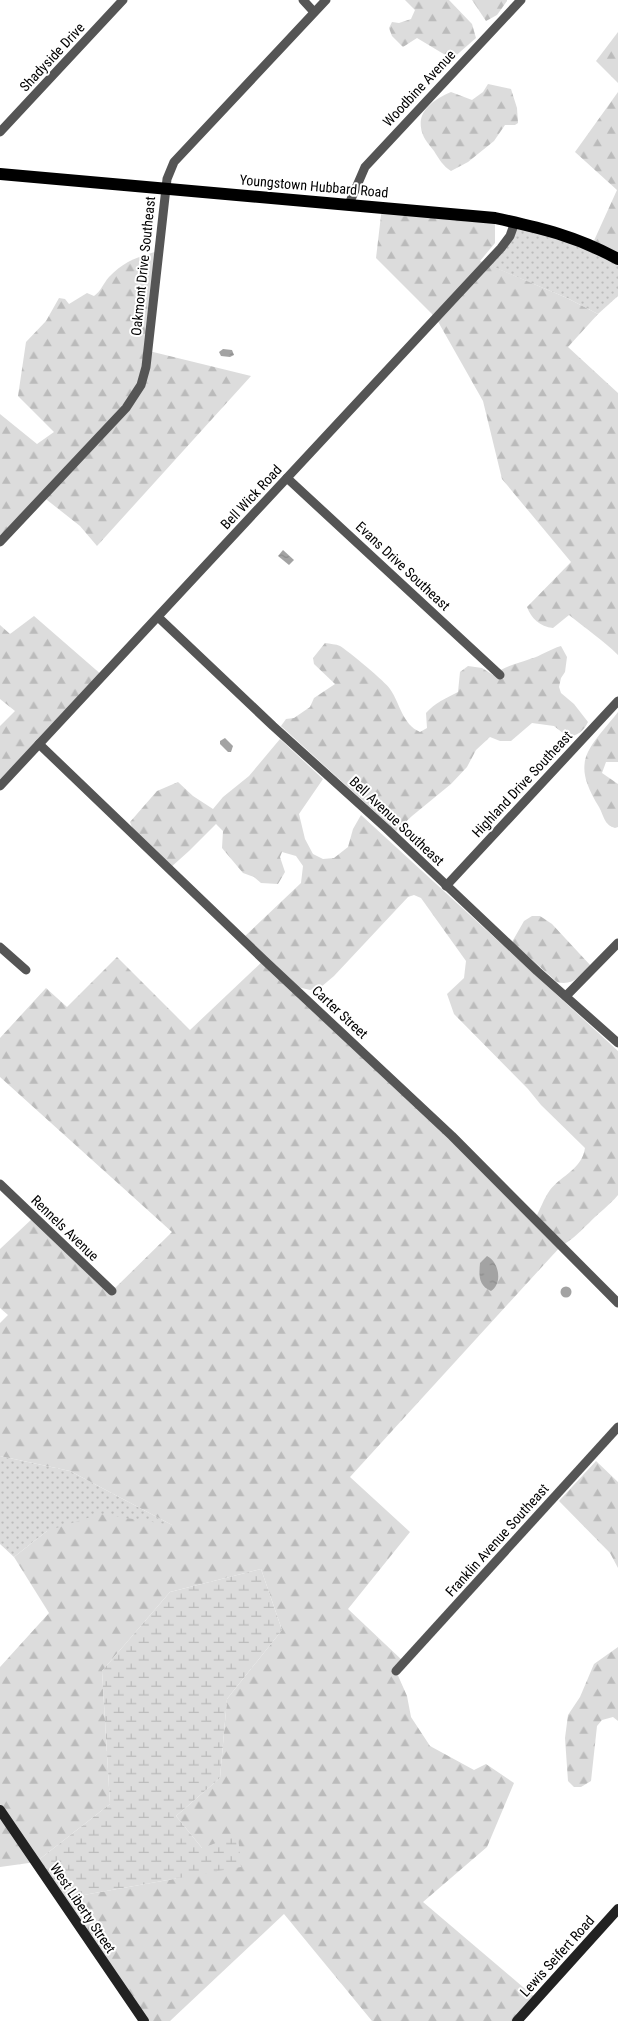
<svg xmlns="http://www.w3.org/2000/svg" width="618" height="2021" font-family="'Roboto Condensed',sans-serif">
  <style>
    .grass { fill: url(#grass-dots) }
    .forest { fill: url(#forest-firs) }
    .wetland { fill: url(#wetland-marsh) }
    .water { fill: url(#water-ripples) }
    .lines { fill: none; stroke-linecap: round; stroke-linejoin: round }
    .street { stroke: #555; stroke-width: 9 }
    .secondary { stroke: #222; stroke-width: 10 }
    .primary { stroke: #000; stroke-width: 12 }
    .labels { text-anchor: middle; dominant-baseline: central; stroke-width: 4; stroke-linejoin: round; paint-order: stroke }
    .street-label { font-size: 14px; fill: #000; stroke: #fff }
  </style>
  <defs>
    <pattern id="grass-dots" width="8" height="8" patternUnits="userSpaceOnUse" patternTransform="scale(1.25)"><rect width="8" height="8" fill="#dcdcdc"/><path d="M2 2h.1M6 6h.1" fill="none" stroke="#bbb" stroke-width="1.8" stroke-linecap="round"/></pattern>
    <pattern id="forest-firs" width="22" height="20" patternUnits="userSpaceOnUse" patternTransform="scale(1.25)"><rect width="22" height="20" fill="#dcdcdc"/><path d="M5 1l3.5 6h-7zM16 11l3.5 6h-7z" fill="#bbb"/></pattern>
    <pattern id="wetland-marsh" width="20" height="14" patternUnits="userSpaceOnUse" patternTransform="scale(1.25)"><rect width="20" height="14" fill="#dcdcdc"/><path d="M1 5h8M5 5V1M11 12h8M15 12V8" fill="none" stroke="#bbb"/></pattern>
    <pattern id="water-ripples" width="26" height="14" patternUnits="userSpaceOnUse" patternTransform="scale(1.25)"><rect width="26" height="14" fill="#a3a3a3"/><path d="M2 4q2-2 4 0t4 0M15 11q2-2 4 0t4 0" fill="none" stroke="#8b8b8b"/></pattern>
  </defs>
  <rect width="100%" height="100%" fill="#fff"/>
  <g class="grass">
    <polygon points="515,222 618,259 618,296 598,314 567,298 486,264"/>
    <polygon points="0,1456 70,1471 174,1526 47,1531 14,1557 0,1544"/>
  </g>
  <g class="forest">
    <polygon points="405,0 449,0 472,24 476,38 452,59 417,38 403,47 392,36 389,28 392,22 399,23 411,19 415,10"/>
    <polygon points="472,0 507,0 507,1 497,15 486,21"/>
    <polygon points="618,32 618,83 596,61"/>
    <path d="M488,84L511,89L517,108L518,123L515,125H505L494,141L468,162L451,171C443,166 439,159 434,151C430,146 425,140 423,135C414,112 433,100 451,92L472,100L483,92Z"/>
    <polygon points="618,92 618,259 592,245 617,190 575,152"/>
    <path d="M382,207L495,218V243L480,261L567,298L598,314L568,347L618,393V655C603,640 586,629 569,615L553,628C540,627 531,618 527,607L571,562L502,479L483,401L436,318L376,258Z"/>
    <path d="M158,251L149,351L251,376L97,546L80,526L42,496L0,542V414L37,444L54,432L18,396L26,342L46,321L59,298L65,299L69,304L87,293L94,296C101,291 103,284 109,277C124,261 138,257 158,251Z"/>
    <polygon points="34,616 103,676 0,786 0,726 15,711 0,699 0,625 10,634"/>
    <path d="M325,643C330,644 336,644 340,646C347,650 387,683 390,689C400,703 402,724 420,732L427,728L426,713C435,703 446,698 458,692L460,672L468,666L482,668L493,675C506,665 517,664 530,659C541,656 550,649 561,646L567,657L565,672L561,678L559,687L561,693L574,704L588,722C583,732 578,735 568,737L554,726L532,723L511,741H500L490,737L476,750L467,767L451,784L412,816L396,831L281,726L286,719L294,718L310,707L314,698L335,684L314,664L313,658Z"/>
    <path d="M618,712V762H606L602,773L618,784V827L615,828C604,825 604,816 599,807C570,760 588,750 618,712Z"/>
    <path d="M280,739L323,779L299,814L305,839L313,854L323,859L334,858L348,847L353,829L361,815L618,1051V1195C609,1206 598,1213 589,1223C577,1234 576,1237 561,1246L350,1477L410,1532L348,1609L404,1662L396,1671L407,1696L411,1717L430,1746L474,1770L486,1764L514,1783L487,1847L423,1902L537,1999L517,2021H372L284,1914L170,2021H144L61,1899L179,1878L202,1848L176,1816L220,1778L227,1699L282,1630L261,1569L170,1592L102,1671L110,1804L36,1862L0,1867V1667L49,1613L14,1557L47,1531L100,1514L172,1525L70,1471L0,1456V1323L8,1315L0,1308V1249L34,1217L112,1291L172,1232L0,1077V1038L46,988L67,1007L117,957L190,1030L264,960L535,1219C540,1210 544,1198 550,1190C562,1175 582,1169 585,1148L541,1105L528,1089L454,1014L447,994L464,978L466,961L421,898L414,895L408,897L334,976L321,987L310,990L298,987L244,937L301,883L303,866L296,856L282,852L280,857L285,872L278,884L261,883L254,877L243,873L222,848L223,831L216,824L189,851L170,868L133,830L130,822L157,791L178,782L193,796L213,809L223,797L249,776Z"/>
    <path d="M532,916H540L552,924L591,966C580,976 573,986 557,982L512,942L524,921Z"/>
    <polygon points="596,1461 618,1482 618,1568 610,1553 559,1501"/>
    <polygon points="618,1647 618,1721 613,1717 602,1720 597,1726 591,1781 581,1787 574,1787 568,1781 565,1738 568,1715 580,1697 594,1664"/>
  </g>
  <polygon class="wetland" points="261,1569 282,1630 227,1699 220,1778 176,1816 202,1848 238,1835 241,1867 61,1899 36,1862 110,1804 102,1671 170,1592"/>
  <g class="water">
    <polygon points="223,349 232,350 234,355 230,357 221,356 219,352"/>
    <polygon points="283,550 294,560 289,565 278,556"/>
    <polygon points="225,738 233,746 231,752 228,752 220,744 220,741"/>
    <path d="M487,1256C499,1262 503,1283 491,1291C478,1285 479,1275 480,1263Z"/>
    <circle cx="566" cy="1292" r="5.5"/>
  </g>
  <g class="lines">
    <g class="street">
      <polyline points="303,0 314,12"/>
      <polyline points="0,132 123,0"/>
      <polyline points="349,204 365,167 521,0"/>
      <polyline points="287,478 500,675"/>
      <polyline points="0,542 126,408 141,385 146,367 167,179 174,162 326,0"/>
      <polyline points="158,617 273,726 387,829 537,971 618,1043"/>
      <polyline points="39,744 264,960 452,1136 618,1303"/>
      <polyline points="0,786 501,248 510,236 515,222"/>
      <polyline points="446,886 618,701"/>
      <polyline points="0,947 26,970"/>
      <polyline points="566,996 618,943"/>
      <polyline points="0,1184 112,1291"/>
      <polyline points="396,1671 618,1427"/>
    </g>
    <g class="secondary">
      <polyline points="0,1810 144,2021"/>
      <polyline points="517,2021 618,1909"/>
    </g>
    <path class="primary" d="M0,174L495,218C541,228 576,236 618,259"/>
  </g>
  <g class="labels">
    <g class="street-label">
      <text transform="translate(52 57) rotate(-47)">Shadyside Drive</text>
      <text transform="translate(419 88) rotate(-47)">Woodbine Avenue</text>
      <text transform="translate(314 186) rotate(5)">Youngstown Hubbard Road</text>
      <text transform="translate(143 266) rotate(-84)">Oakmont Drive Southeast</text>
      <text transform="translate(251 497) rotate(-47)">Bell Wick Road</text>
      <text transform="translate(403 566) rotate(43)">Evans Drive Southeast</text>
      <text transform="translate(522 784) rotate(-47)">Highland Drive Southeast</text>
      <text transform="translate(397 821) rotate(43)">Bell Avenue Southeast</text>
      <text transform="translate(340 1012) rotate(43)">Carter Street</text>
      <text transform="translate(65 1228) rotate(44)">Rennels Avenue</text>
      <text transform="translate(497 1540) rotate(-48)">Franklin Avenue Southeast</text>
      <text transform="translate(83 1908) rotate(56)">West Liberty Street</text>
      <text transform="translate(557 1956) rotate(-48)">Lewis Seifert Road</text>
    </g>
  </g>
</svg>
